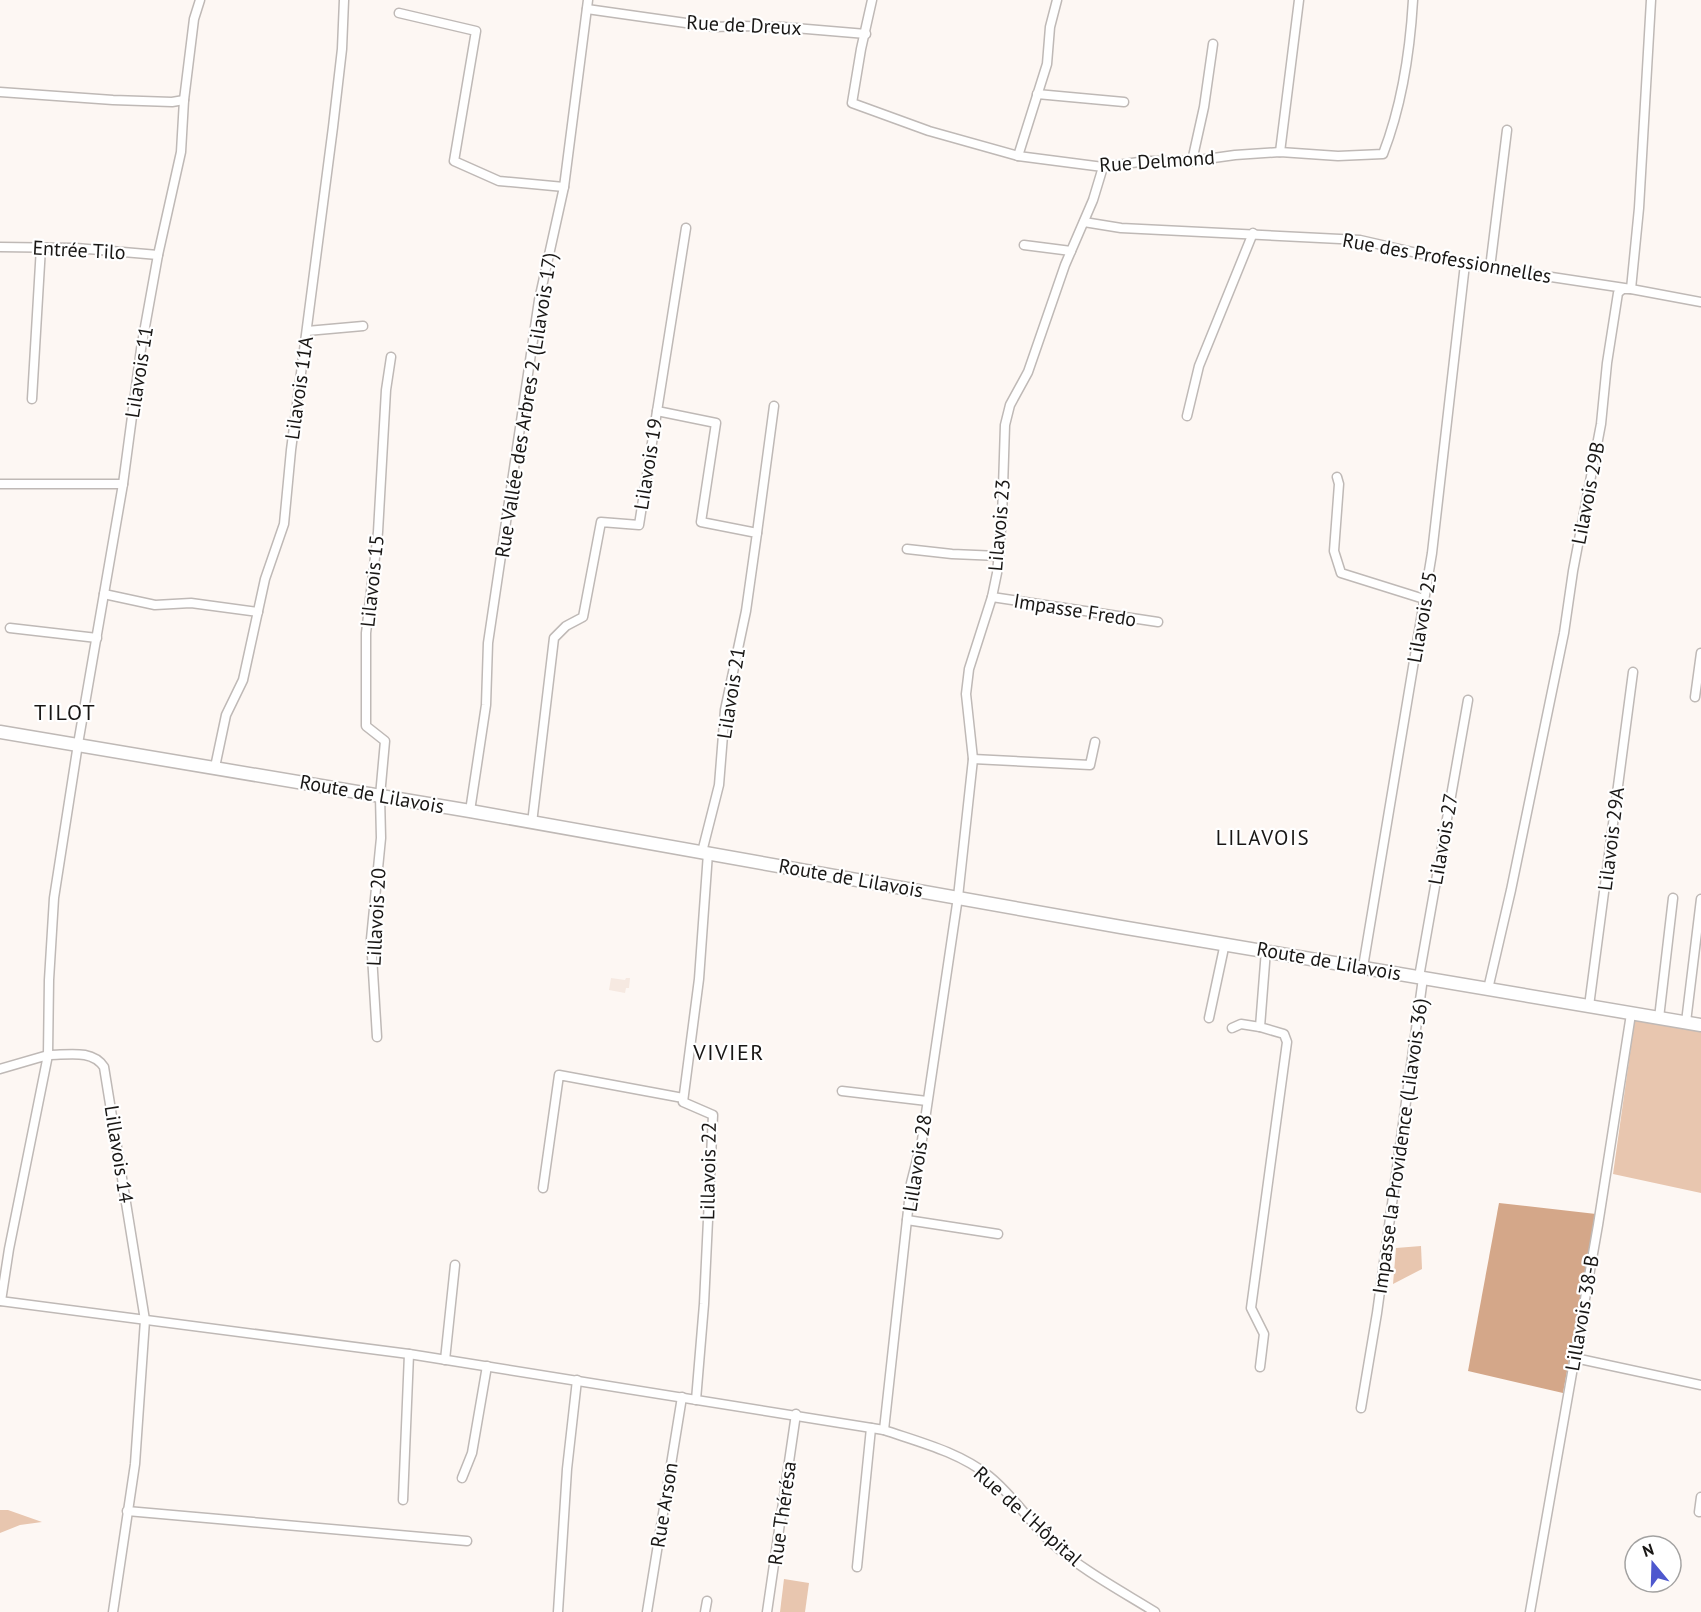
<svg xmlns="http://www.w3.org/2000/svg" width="1701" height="1612" font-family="'PT Sans',sans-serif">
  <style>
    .built { fill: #f6e9e1 }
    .green { fill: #e8c6af }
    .forest { fill: #d4a789 }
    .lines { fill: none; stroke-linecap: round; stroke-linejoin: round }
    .minor-casing { stroke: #bfb9b6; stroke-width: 11 }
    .secondary-casing { stroke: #bfb9b6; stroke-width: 15 }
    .minor { stroke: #fff; stroke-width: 8 }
    .secondary { stroke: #fff; stroke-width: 12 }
    .labels { text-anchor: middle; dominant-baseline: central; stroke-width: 4.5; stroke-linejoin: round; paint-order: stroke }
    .street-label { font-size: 20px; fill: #191715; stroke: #fff }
    .neighbourhood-label { font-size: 21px; letter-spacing: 1.5px; fill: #191715; stroke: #fff }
    .quarter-label { font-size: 22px; letter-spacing: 1.5px; fill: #191715; stroke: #fff }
  </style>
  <rect width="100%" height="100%" fill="#fdf7f3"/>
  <polygon class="built" points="611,978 625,980 626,978 630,978 629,988 626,988 625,993 609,990"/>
  <g class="green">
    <polygon points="1635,1018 1701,1030 1701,1193 1613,1174"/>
    <polygon points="1421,1246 1422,1269 1393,1284 1396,1248"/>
    <polygon points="0,1510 8,1510 42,1522 20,1525 0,1533"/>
    <polygon points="784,1579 809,1583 805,1612 780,1612"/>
  </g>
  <polygon class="forest" points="1499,1203 1596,1214 1563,1393 1468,1371"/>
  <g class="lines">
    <g class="minor-casing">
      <g id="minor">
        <path d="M872,0L861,49L852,103L929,131L1018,156L1103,167L1146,161H1192L1235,155L1280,152L1338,156L1383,154C1402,105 1410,52 1413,0"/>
        <polyline points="587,9 714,27 742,26 783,27 866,34"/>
        <polyline points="399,13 476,31 454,161 499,181 564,187"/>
        <polyline points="0,92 113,100 172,102 184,100"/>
        <polyline points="1037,94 1124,102"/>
        <polyline points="1280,152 1299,0"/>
        <polyline points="1018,156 1047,64 1050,27 1057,0"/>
        <polyline points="1192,161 1204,107 1213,44"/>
        <polyline points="1084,222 1121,228 1360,240 1465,264 1631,289 1701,302"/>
        <polyline points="1024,245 1071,251"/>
        <polyline points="0,247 76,248 158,255"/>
        <polyline points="1490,268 1507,130"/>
        <polyline points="307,331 363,326"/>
        <polyline points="32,399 41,247"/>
        <polyline points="657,411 716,423 701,522 757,533 746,611 725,710 719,785 702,852"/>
        <polyline points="1187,416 1199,366 1253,233"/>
        <polyline points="1337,477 1339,484 1334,551 1341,573 1424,599"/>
        <polyline points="0,484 123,484"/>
        <polyline points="757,533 774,406"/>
        <polyline points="907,549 952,554 999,556"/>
        <polyline points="104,594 155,605 191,603 258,612"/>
        <polyline points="992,597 1158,622"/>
        <polyline points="10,628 97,638"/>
        <polyline points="1695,697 1701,653"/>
        <polyline points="973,759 1090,765 1095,742"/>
        <polyline points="215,767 226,715 243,680 265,579 284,524 291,450 333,127 342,49 344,0"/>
        <polyline points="470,811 486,705 488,643 539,300 564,187 588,0"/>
        <polyline points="532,823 554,638 566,626 583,617 601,522 639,525 686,228"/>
        <polyline points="1363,967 1432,553 1465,264"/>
        <polyline points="1419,977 1468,700"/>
        <polyline points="1488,989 1511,890 1564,633 1573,571 1601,424 1607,363 1618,293 1623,289 1631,289 1639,208 1651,0"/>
        <polyline points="1589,1006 1633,672"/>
        <polyline points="1209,1018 1225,943"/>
        <polyline points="1659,1018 1673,898"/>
        <polyline points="1686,1022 1701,899"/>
        <polyline points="1232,1028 1241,1024 1260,1027"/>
        <polyline points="377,1037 371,939 381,838 380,796 385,741 366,726 366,633 378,532 386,390 391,357"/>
        <polyline points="0,1069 48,1055 9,1249 1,1301"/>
        <polyline points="842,1091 927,1101"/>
        <polyline points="543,1188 559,1075 683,1098"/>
        <polyline points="907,1220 998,1234"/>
        <path d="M0,1301L409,1354L884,1430C919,1442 959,1452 989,1476C1013,1495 1029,1522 1052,1543C1080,1569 1123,1592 1155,1612"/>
        <polyline points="1575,1358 1701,1385"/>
        <polyline points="445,1360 455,1265"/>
        <polyline points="1260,1367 1264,1334 1251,1308 1287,1042 1284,1034 1260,1027 1266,950"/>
        <polyline points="696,1400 704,1304 713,1115 683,1102 699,979 708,853"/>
        <polyline points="1361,1408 1377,1313 1423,978"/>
        <polyline points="884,1430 911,1183 922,1140 958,897 973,759 966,694 969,669 992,597 997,573 1002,519 1005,425 1010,405 1028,372 1065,265 1093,200 1103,167"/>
        <polyline points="462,1478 472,1453 487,1366"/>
        <polyline points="403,1500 409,1354"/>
        <polyline points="127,1511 467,1541"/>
        <polyline points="1699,1512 1701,1497"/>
        <polyline points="857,1567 871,1428"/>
        <path d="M113,1612L135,1464L145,1320L104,1067C92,1049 68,1055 48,1055L49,980L54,898L78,744L123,484L141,349L158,255L181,152L184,100L194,19L200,0"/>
        <polyline points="558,1612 567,1469 577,1380"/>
        <polyline points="647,1612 682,1397"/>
        <polyline points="705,1612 707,1601"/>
        <polyline points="767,1612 796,1414"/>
        <polyline points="1530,1612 1598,1225 1631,1014"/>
      </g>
    </g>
    <g class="secondary-casing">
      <polyline id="secondary" points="0,732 470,811 1121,927 1701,1025"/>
    </g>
    <use href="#minor" class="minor"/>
    <use href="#secondary" class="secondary"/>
  </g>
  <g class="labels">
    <g class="street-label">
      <text transform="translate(744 25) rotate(3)">Rue de Dreux</text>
      <text transform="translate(1157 161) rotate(-4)">Rue Delmond</text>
      <text transform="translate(79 250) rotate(3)">Entrée Tilo</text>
      <text transform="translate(1447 258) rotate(10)">Rue des Professionnelles</text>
      <text transform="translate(139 372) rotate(-81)">Lilavois 11</text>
      <text transform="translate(299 388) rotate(-82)">Lilavois 11A</text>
      <text transform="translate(526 405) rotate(-81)">Rue Vallée des Arbres 2 (Lilavois 17)</text>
      <text transform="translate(648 464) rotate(-81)">Lilavois 19</text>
      <text transform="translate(1588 493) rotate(-79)">Lilavois 29B</text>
      <text transform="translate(999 525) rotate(-85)">Lilavois 23</text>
      <text transform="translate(372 581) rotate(-84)">Lilavois 15</text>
      <text transform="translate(1075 610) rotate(9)">Impasse Fredo</text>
      <text transform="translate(1422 617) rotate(-80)">Lilavois 25</text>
      <text transform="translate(731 693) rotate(-81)">Lilavois 21</text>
      <text transform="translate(372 794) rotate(10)">Route de Lilavois</text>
      <text transform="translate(1443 839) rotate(-80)">Lilavois 27</text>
      <text transform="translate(1611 839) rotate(-83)">Lilavois 29A</text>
      <text transform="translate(851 878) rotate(10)">Route de Lilavois</text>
      <text transform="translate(376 917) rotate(-87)">Lillavois 20</text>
      <text transform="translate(1329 961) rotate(10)">Route de Lilavois</text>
      <text transform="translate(1400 1146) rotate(-82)">Impasse la Providence (Lilavois 36)</text>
      <text transform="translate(119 1154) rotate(81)">Lillavois 14</text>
      <text transform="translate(917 1163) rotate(-81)">Lillavois 28</text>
      <text transform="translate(708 1171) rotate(-89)">Lillavois 22</text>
      <text transform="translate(1582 1313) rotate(-80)">Lillavois 38-B</text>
      <text transform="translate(664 1505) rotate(-81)">Rue Arson</text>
      <text transform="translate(782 1513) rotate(-82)">Rue Thérésa</text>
      <text transform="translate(1028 1516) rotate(42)">Rue de l'Hôpital</text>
    </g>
    <g class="neighbourhood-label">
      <text x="1263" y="837">LILAVOIS</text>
    </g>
    <g class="quarter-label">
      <text x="65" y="712">TILOT</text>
      <text x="729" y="1052">VIVIER</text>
    </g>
  </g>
  <g transform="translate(1653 1564) rotate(341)"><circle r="28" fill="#ffffff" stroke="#a3a2a1" stroke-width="1.5"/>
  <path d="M0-4.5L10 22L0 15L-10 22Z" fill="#4e58ce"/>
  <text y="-9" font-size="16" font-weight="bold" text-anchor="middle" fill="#191715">N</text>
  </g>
</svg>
